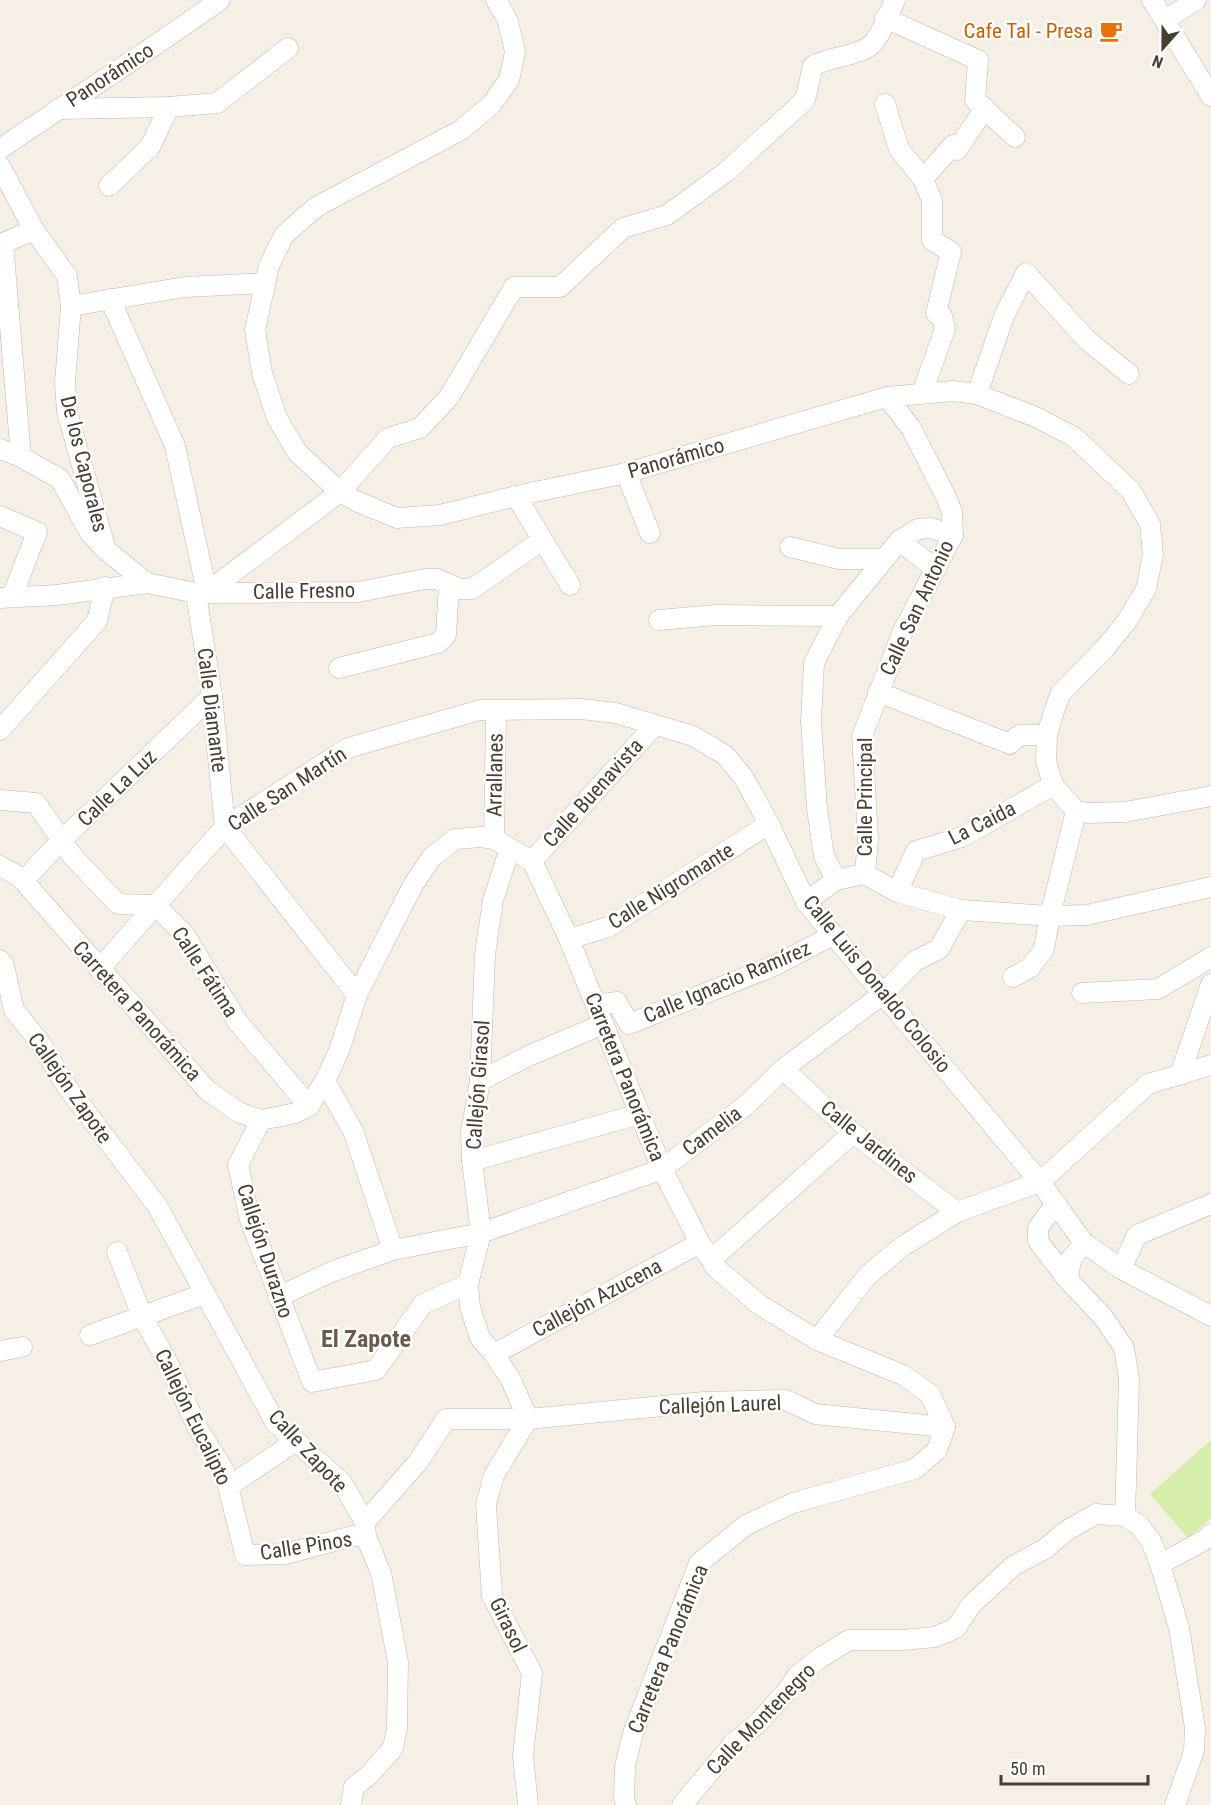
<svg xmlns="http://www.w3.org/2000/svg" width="1211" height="1805" font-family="'Roboto Condensed',sans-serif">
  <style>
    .green { fill: #d6edab }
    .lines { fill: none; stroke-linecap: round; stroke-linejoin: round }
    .minor-casing { stroke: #c4b8ab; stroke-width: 21 }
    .minor { stroke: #fff; stroke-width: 20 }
    .labels { text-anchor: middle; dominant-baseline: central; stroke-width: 5; stroke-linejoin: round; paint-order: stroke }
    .food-label { font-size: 21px; fill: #c56008; stroke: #fff; text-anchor: end }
    .street-label { font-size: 21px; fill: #483e34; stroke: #fff }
    .quarter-label { font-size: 24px; font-weight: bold; fill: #6c5b4b; stroke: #fff }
  </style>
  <rect width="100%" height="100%" fill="#f5efe6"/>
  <polygon class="green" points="1211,1440 1211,1518 1188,1538 1150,1494"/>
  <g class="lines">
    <g class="minor-casing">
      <g id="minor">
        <polyline points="496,0 508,21 515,52 509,80 491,105 461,130 316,207 284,235 269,266 255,330 262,373 277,418 297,452 340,492 358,502 397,518 440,515 516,496 626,473 887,397 953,391 977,394 1038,418 1074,437 1131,491 1150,524 1153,555 1146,589 1127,621 1105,648 1061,693 1054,711 1047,735 1046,761 1053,785 1076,811 1088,813 1125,812 1211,796"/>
        <polyline points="1152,0 1211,96"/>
        <polyline points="885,18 978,60 975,100 1015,137"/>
        <polyline points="1165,20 1196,0"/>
        <polyline points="885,104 899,149 923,179 932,200 932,240 951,252 936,313 942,316 945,329 922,393"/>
        <polyline points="58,109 169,107 217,103 288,48"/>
        <path d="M0,149C73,99 148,52 220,0"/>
        <polyline points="0,166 34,230 67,276 71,306 65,382 67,412 106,550"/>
        <polyline points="923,179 953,145 957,150 985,108"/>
        <polyline points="109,186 150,147 169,107"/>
        <path d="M110,299L175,446L207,592L340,492L388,438L420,428L449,397L514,287H560L623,228L667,215L726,172L805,100L813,66C830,56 861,57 874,42C881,35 890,10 895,0"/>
        <polyline points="71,306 185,287 265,283"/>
        <polyline points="977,394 1004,316 1026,273 1087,340 1129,374"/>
        <polyline points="0,449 21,457 60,479 90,533 106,550 147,583"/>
        <polyline points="21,457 3,243 34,230"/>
        <polyline points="626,473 650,533"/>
        <polyline points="516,496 570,585"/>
        <polyline points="0,516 37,532 12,597"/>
        <polyline points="899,541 936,569"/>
        <polyline points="790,547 839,559 884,559"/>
        <polyline points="196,593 212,696 225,827"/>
        <polyline points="0,598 57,595 147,583 196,593 358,592 425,579 437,579 460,589 472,589 541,541"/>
        <polyline points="659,620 716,615 838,616"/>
        <polyline points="339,668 438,643 446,635 449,585"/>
        <polyline points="878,692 1010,744 1019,735 1047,735"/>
        <polyline points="0,730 97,621 105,587"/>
        <polyline points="0,800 36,803 74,858 118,904 155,905 185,935 237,1021 309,1106"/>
        <polyline points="225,827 357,995"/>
        <polyline points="494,839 496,711"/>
        <polyline points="510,848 493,900 485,954 480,1081 471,1132 472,1161 481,1233 468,1284 470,1307 480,1338 494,1354 511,1380 528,1419"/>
        <polyline points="532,861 655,725"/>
        <polyline points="0,866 20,877 207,1090 238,1112 261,1120 296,1113 309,1106 325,1081 339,1051 357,995 413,885 432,857 455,839 481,837 494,839 532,861 569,939 662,1169 700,1243 716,1268 760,1305 817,1340 903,1375 930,1394 945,1427 937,1450 915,1469 793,1503 746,1525 699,1563 633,1733 625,1766 624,1798 626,1805"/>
        <polyline points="865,874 868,838 862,736 903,631 953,535 952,512 946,497 911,428 887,397"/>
        <polyline points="865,874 897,892 961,910 1050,916 1087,915 1211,887"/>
        <polyline points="836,880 824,856 817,809 811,721 814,663 838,616 899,541 918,529 931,528 953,535"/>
        <polyline points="23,881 62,840 212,696"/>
        <polyline points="897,892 916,851 962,837 1053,785"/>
        <polyline points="806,902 836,880 865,874"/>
        <polyline points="569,939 608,927 769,824"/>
        <polyline points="0,960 4,966 14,1010 39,1041 67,1087 158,1207 275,1422 342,1483 365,1522 366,1537 381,1573 398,1662 397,1728 393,1748 370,1774 354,1787 351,1805"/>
        <polyline points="99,969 225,827 348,748 480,710 581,709 616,713 693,736 725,755 744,778 769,824 806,902 1040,1182 1084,1243 1121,1269 1211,1316"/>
        <polyline points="1013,977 1030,968 1044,949 1050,916 1076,811"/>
        <polyline points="1082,993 1158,989 1211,957"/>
        <polyline points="596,1005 617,1002 629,1024 776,965 833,935"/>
        <polyline points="783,1069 853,1133 957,1212"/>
        <polyline points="1180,1075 1211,984"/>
        <polyline points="325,1081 353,1131 393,1250"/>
        <polyline points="480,1081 526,1057 603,1024"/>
        <polyline points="261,1120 238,1165 250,1220 312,1382 376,1370 423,1304 468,1284"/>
        <polyline points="472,1161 640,1114"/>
        <polyline points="1056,1203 1038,1228 1038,1241 1068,1280"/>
        <polyline points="1084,1243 1071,1259 1068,1280 1103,1317 1124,1348 1129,1379 1125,1516"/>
        <polyline points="117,1252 142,1316 170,1367 198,1429 224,1470 245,1555 285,1554 353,1536 366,1537"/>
        <polyline points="711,1260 853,1133"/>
        <polyline points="1121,1269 1137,1235 1211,1204"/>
        <polyline points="278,1297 331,1272 393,1250 481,1233 662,1169 745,1106 783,1069 883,994 915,961 939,949 961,910"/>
        <polyline points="90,1335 204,1294"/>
        <polyline points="817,1340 868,1275 903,1246 957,1212 1040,1182 1148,1084 1211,1065"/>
        <polyline points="0,1351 22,1347"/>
        <polyline points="494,1354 700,1243"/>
        <polyline points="229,1486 286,1448 290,1437"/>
        <polyline points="1125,1516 1139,1525 1151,1541 1160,1564 1179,1628 1195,1728 1194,1751 1175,1805"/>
        <polyline points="365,1522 418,1462 446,1419 528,1419 704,1402 786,1400 815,1414 945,1427"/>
        <polyline points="1160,1564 1203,1541 1211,1534"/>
        <polyline points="528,1805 523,1756 532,1673 492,1596 486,1504 494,1475 528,1419"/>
        <polyline points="682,1805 734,1743 758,1723 785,1693 798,1675 820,1658 849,1640 903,1640 935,1637 956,1628 971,1605 1013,1566 1045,1549 1066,1531 1096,1514 1125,1516"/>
      </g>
    </g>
    <use href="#minor" class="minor"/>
  </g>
  <defs>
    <g id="cafe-bare" transform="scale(1.8)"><path d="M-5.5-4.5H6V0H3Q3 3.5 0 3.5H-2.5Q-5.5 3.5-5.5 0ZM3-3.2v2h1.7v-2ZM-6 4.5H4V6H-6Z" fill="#e8710a" stroke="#fff" stroke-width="2.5" paint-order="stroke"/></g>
  </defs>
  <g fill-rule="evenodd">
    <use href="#cafe-bare" x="1111" y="31"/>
  </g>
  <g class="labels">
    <g class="food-label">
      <text x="1093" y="31">Cafe Tal - Presa</text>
    </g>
    <g class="street-label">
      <text transform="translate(110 75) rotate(-33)">Panorámico</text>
      <text transform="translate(676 458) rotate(-16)">Panorámico</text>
      <text transform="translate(84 464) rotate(76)">De los Caporales</text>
      <text transform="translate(304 591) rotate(-1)">Calle Fresno</text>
      <text transform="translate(917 608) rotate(-65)">Calle San Antonio</text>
      <text transform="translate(212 710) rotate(83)">Calle Diamante</text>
      <text transform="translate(495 775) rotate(-89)">Arrallanes</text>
      <text transform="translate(117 788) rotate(-44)">Calle La Luz</text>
      <text transform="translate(287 789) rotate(-33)">Calle San Martín</text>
      <text transform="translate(593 793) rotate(-48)">Calle Buenavista</text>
      <text transform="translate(865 797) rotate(-90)">Calle Principal</text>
      <text transform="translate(982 823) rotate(-27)">La Caida</text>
      <text transform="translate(671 886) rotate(-32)">Calle Nigromante</text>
      <text transform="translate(205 972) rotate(57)">Calle Fátima</text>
      <text transform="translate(727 982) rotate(-23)">Calle Ignacio Ramírez</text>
      <text transform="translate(877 984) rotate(51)">Calle Luis Donaldo Colosio</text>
      <text transform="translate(137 1011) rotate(48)">Carretera Panorámica</text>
      <text transform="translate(625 1077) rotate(68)">Carretera Panorámica</text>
      <text transform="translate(478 1085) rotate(-86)">Callejón Girasol</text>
      <text transform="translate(70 1088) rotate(55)">Callejón Zapote</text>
      <text transform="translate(712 1131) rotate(-37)">Camelia</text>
      <text transform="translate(869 1142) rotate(39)">Calle Jardines</text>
      <text transform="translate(265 1251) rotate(72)">Callejón Durazno</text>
      <text transform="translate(597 1298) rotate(-28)">Callejón Azucena</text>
      <text transform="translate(720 1405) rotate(-2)">Callejón Laurel</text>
      <text transform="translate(193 1417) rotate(64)">Callejón Eucalipto</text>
      <text transform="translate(308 1451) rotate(47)">Calle Zapote</text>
      <text transform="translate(306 1546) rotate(-9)">Calle Pinos</text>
      <text transform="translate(508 1625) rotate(64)">Girasol</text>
      <text transform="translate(668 1649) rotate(-68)">Carretera Panorámica</text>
      <text transform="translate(761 1719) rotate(-46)">Calle Montenegro</text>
    </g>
    <g class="quarter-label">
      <text x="366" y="1339">El Zapote</text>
    </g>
  </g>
  <g transform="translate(1163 48) rotate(201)" stroke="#ffffff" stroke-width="4.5" paint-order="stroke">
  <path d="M0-4.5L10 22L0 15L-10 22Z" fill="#483e34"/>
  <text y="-9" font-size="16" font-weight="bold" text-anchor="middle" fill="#483e34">N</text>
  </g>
  <path d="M1001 1775v9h147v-9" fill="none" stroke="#483e34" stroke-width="3"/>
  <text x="1010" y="1775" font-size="18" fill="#483e34" stroke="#ffffff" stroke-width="4.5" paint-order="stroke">50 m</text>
</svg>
